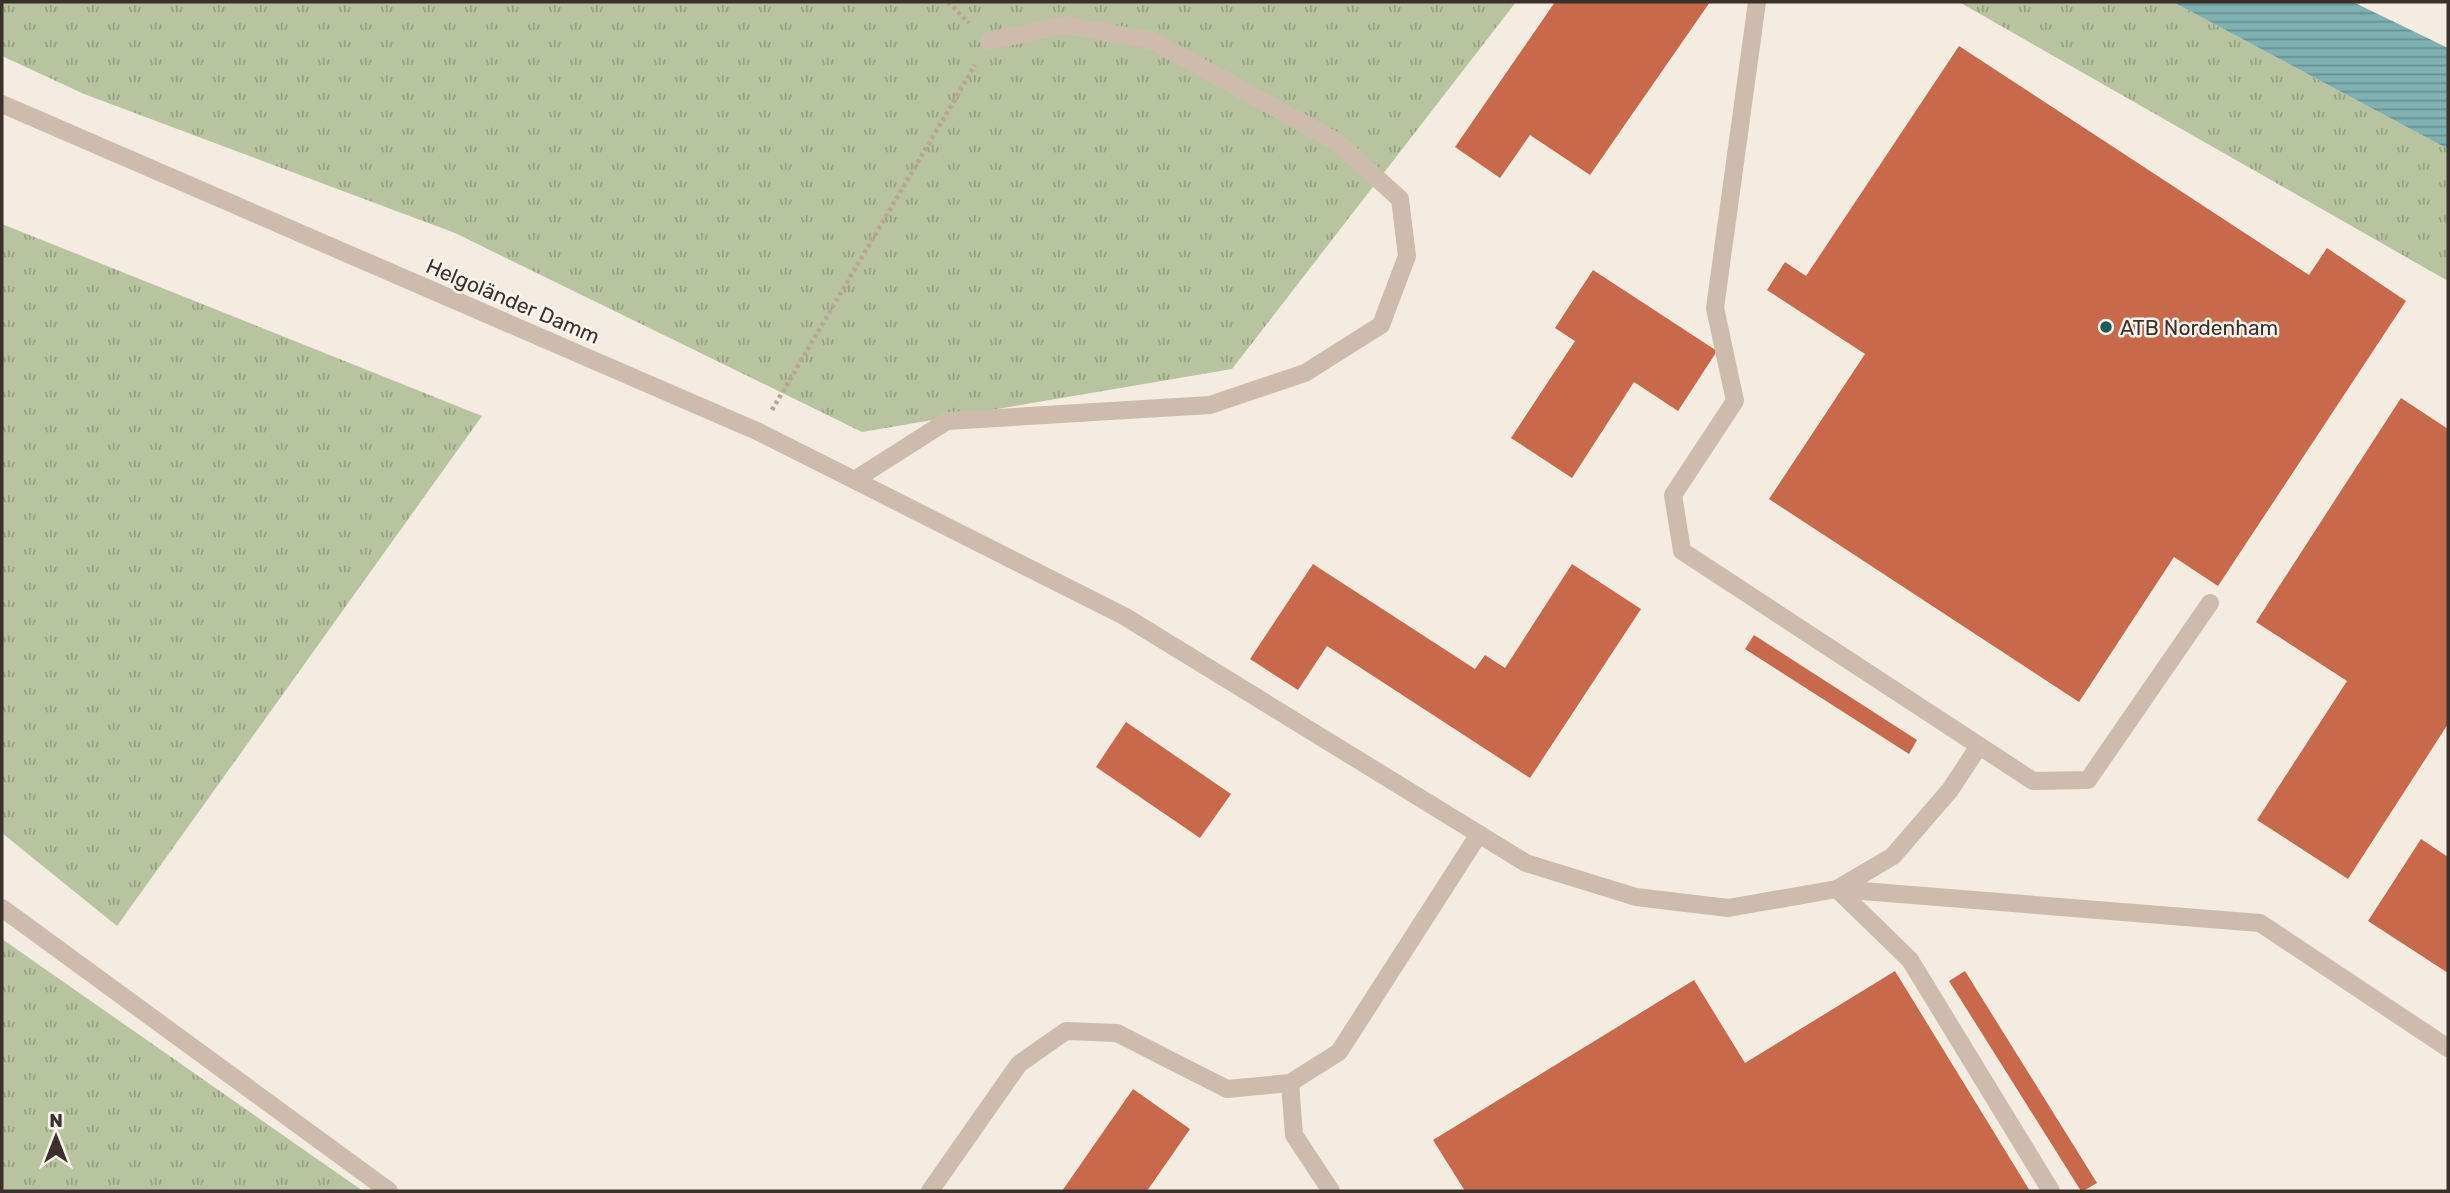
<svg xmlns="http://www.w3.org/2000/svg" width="2450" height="1193" font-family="Rubik,sans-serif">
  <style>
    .grass { fill: url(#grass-tufts) }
    .water { fill: url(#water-rules) }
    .building { fill: #c8694b }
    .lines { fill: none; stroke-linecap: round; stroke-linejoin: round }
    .path { stroke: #b9a596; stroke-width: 4.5; stroke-dasharray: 3.5 3.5; stroke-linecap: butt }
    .minor { stroke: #cdbbac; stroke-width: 18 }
    .poi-dot { fill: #1f5a5e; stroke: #fbf5ee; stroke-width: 2.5 }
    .labels { text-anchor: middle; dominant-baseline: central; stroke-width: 5; stroke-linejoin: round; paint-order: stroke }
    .street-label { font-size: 21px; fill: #3b302b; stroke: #fbf5ee }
    .poi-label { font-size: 21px; fill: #3b302b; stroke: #fbf5ee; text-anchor: start }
  </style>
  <defs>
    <pattern id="grass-tufts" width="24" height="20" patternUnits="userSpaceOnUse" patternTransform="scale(1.75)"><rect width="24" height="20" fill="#b8c4a0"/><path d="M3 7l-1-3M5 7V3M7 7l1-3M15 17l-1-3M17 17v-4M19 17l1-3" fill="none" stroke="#97a083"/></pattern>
    <pattern id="water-rules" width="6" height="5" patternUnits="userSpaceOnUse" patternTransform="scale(1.75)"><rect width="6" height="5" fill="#7fb0b2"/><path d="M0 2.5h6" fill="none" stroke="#699091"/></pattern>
  </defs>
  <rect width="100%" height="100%" fill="#f4ebe1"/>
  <g class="grass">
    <polygon points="2,2 1516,2 1232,369 862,432 455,233 84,94 2,56"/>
    <polygon points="1959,2 2173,2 2448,149 2448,281"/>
    <polygon points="2,224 482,416 117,926 2,833"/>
    <polygon points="2,939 363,1191 2,1191"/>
  </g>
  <polygon class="water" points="2173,2 2353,2 2448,48 2448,149"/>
  <g class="building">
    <polygon points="1555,2 1710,2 1590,175 1530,135 1500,178 1455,147"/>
    <polygon points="1959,46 2309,275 2327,248 2406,301 2218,586 2174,557 2079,702 1769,499 1865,354 1767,290 1785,262 1806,276"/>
    <polygon points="1593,270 1717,351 1678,411 1634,382 1572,478 1511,438 1575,341 1555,328"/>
    <polygon points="2401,398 2448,429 2448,724 2348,879 2257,820 2347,681 2256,622"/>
    <polygon points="1313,564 1475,669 1485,655 1505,668 1572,564 1641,609 1530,778 1327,646 1298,690 1250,659"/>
    <polygon points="1754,635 1917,740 1909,754 1745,649"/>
    <polygon points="1126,722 1231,794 1200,838 1096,767"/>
    <polygon points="2421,839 2448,857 2448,973 2368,921"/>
    <polygon points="1895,971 2030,1191 1465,1191 1433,1140 1694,980 1745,1063"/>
    <polygon points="1965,971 2097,1183 2083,1191 2081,1191 1949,981"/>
    <polygon points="1133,1089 1190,1129 1147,1191 1062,1191"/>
  </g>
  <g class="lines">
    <g class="path">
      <polyline points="948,2 969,23"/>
      <polyline points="772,410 975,65"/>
    </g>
    <g class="minor">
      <polyline points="1757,2 1715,308 1735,401 1673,495 1682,551 2033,781 2088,780 2210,603"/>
      <polyline points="2,104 759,432 1124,616 1526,863 1636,897 1728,908 1837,889 2260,923 2448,1048"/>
      <polyline points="856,479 947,421 1210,405 1305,373 1381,325 1407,256 1400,199 1337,142 1153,41 1065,25 989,41"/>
      <polyline points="1979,746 1950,790 1893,856 1837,889 1910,960 2051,1191"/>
      <polyline points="2,908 389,1191"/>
      <polyline points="1290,1083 1294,1135 1331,1191"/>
      <polyline points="930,1191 1019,1064 1066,1031 1117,1033 1227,1089 1290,1083 1339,1052 1479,834"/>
    </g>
  </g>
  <circle class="poi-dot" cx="2106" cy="327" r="7"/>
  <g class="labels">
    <g class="street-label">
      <text transform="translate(513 301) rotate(23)">Helgoländer Damm</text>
    </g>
    <g class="poi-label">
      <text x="2120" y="327">ATB Nordenham</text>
    </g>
  </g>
  <rect width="2450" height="1193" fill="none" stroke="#3b302b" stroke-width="7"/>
  <g transform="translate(56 1137)" stroke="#fbf5ee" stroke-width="5" paint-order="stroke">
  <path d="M0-5L12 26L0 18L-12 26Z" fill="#3b302b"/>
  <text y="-10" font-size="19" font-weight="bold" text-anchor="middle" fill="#3b302b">N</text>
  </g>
</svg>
